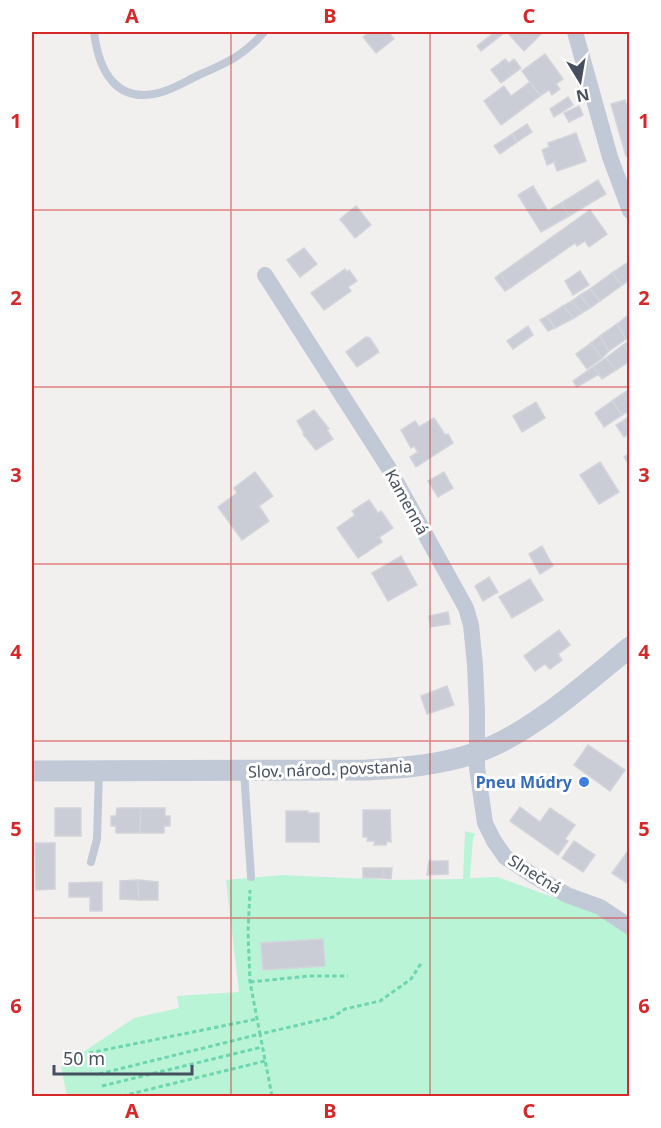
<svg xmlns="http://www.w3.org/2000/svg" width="661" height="1128" font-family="'Noto Sans',sans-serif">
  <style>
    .green { fill: #b9f4d7 }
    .building { fill: #cacdd5; stroke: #d2d4db; stroke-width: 1.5 }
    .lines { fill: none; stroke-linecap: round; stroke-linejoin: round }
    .path { stroke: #6dd6af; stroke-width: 3; stroke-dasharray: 4.5 3; stroke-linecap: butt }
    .service { stroke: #c1c9d6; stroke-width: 8 }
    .minor { stroke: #c1c9d6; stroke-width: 16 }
    .tertiary { stroke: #c1c9d6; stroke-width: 21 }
    .grid { fill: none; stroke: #d62828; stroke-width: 1.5; stroke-opacity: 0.55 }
    .shop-dot { fill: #3f7fe0; stroke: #fff; stroke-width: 2 }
    .labels { text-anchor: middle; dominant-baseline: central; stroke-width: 6; stroke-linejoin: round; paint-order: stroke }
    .street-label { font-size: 16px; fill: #454f5f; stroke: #fff }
    .shop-label { font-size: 16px; font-weight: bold; fill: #366cbe; stroke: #fff; text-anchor: end }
    .neatline { fill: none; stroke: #d62828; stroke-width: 2 }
    .grid-label { font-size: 20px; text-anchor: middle; font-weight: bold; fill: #d62828 }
  </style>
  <rect width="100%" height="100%" fill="#f2efef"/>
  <polygon class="green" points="465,831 476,834 473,838 470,878 498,877 629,925 629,1096 67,1096 61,1067 134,1018 179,1008 177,996 239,992 226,880 283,875 391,880 463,879"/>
  <g class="building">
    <polygon points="370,32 388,32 394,39 376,53 363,37"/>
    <polygon points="495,32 504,33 481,51 477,46"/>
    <polygon points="507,32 543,32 524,51"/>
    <polygon points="545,54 563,79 556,84 560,89 552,95 549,90 540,96 522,71"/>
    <polygon points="505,59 509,63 514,59 521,68 501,83 491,70"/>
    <polygon points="530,82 540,96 501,125 484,101 504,86 511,96"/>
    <polygon points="568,97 573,105 554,117 550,109"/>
    <polygon points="625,100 630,116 630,155 626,156 611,104"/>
    <polygon points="579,106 583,115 569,122 564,113"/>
    <polygon points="527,124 532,132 517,142 512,134"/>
    <polygon points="576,133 586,161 557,171 554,162 547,165 542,150 549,147 548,143"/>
    <polygon points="512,134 517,142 500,154 494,146"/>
    <polygon points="598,180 606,194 569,216 561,203"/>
    <polygon points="533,186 548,211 561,203 569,216 541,232 518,195"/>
    <polygon points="356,206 371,225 355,238 340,219"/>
    <polygon points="590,210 607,234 589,247 585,241 577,246 575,243 510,288 500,274"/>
    <polygon points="304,248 317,264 300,277 287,260"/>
    <polygon points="630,261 630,280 622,285 612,273"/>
    <polygon points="345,269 347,272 349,270 357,281 348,287 351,291 324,310 311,293"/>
    <polygon points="580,271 589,285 573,295 565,281"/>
    <polygon points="612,273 622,285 600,301 590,289"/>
    <polygon points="500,274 510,288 505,291 495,278"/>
    <polygon points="590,289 600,301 590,308 580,295"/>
    <polygon points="580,295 590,308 582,313 572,301"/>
    <polygon points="572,301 582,313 574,318 563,306"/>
    <polygon points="563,306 574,318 555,328 547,316"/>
    <polygon points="630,314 630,336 626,339 617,324"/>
    <polygon points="547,316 555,328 548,331 540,320"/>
    <polygon points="617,324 626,339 609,351 600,336"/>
    <polygon points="528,326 533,335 513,349 507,341"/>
    <polygon points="600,336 609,351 602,358 591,343"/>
    <polygon points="366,337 370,338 379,352 357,367 346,352"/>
    <polygon points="630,341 630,354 623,345"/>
    <polygon points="591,343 602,358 587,369 576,354"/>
    <polygon points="623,345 630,354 630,361 616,370 606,358"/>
    <polygon points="606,358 616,370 602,379 593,367"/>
    <polygon points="593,367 599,374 577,387 573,381"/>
    <polygon points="630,389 630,406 622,394"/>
    <polygon points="622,394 630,406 630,410 622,415 612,401"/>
    <polygon points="612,401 622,415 604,427 595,413"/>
    <polygon points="536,402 545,418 522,432 513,416"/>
    <polygon points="314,410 329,429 327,430 333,439 316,450 303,434 304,433 297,421"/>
    <polygon points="630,416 630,430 623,421"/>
    <polygon points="434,418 445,435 448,434 453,443 416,467 410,457 418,452 414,446 411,448 401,430 415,421 419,427"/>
    <polygon points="623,421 630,430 630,433 624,437 616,425"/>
    <polygon points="630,453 630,466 624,457"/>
    <polygon points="600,462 619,492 599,504 580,475"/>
    <polygon points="255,472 273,496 259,506 269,521 242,540 218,507 237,493 234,488"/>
    <polygon points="444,472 453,488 438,497 428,481"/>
    <polygon points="369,500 378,513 381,511 393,528 379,537 382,542 358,558 337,528 355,515 352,511"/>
    <polygon points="542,546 553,566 540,574 529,554"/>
    <polygon points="401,556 417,585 388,601 372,573"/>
    <polygon points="489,577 498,592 483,601 475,586"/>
    <polygon points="530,579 543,600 512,618 499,597"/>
    <polygon points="448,612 450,624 431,627 429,616"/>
    <polygon points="559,630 570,645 558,654 562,660 550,669 545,664 535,671 524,656"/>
    <polygon points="447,686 454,705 427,714 421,696"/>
    <polygon points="588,745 625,770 610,791 574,765"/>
    <polygon points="520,807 540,822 550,808 575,825 565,839 568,841 558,855 510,821"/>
    <rect x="55" y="808" width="26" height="28"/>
    <polygon points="117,808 141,808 140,833 116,833 116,826 111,826 111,816 116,816"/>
    <polygon points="141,808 165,808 165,816 170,816 170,826 164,826 164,833 140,833"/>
    <polygon points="363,810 390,810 391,842 387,841 386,845 374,845 375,841 367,841 368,837 363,837"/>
    <polygon points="286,811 308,811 307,813 319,813 319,842 286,842"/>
    <polygon points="574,841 595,855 583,872 562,858"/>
    <polygon points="35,843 55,843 55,889 36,890"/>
    <polygon points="630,848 630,885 612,873"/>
    <polygon points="429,861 448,861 448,874 427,875"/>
    <rect x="363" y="868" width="20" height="10"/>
    <polygon points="383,868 392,868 391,879 383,878"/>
    <polygon points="138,880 139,900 120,899 120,881"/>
    <polygon points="138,880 158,882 158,900 139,900"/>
    <polygon points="102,882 102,911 90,911 90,897 69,897 69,883"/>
    <polygon points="323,939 325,966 263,970 261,943"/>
  </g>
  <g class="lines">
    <g class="path">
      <polyline points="250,982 310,976 348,976"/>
      <polyline points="89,1053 257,1019"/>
      <polyline points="99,1074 260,1034 250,982 248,931 250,890"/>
      <polyline points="102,1086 262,1047"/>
      <polyline points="122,1096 265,1061"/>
      <polyline points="272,1096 260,1034 333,1017 345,1009 380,1001 411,979 422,962"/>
    </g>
    <g class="service">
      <path d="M94,32C99,73 118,107 165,91C177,87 188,80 199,75C226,63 245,55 264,32"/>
      <polyline points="244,771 251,877"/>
      <polyline points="91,862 97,839 99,772"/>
    </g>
    <g class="minor">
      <polyline points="575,32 610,157 630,211"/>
      <polyline points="265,275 388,467 466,608 471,625 475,665 477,711 477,768 485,823 494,841 505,857 534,876 567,895 600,907 630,927"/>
    </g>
    <path class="tertiary" d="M32,771L367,770C403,768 440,765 475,753C529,735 586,683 630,647"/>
  </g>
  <path class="grid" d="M231,32V1096M430,32V1096M32,210H630M32,387H630M32,564H630M32,741H630M32,918H630"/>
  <circle class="shop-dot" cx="584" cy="782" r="6"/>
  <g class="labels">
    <g class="street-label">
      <text transform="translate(407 502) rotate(61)">Kamenná</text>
      <text transform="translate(330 769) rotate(-2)">Slov. národ. povstania</text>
      <text transform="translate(535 874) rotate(32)">Slnečná</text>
    </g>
    <g class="shop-label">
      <text x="572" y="782">Pneu Múdry</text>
    </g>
  </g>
  <rect width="661" height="1128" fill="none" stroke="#ffffff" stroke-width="66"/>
  <g transform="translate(580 81) rotate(169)" stroke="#ffffff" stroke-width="4.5" paint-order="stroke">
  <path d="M0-4.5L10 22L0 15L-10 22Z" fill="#454f5f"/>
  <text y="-9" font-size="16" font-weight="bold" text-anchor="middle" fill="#454f5f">N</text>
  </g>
  <path d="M54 1065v9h138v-9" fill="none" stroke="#454f5f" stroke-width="3"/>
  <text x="63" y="1065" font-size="18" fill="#454f5f" stroke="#ffffff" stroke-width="4.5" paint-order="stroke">50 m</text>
  <rect x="33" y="33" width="595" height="1062" class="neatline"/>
  <g class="grid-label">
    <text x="132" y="23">A</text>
    <text x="330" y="23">B</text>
    <text x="529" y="23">C</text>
    <text x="16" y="128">1</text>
    <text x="644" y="128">1</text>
    <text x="16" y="305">2</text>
    <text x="644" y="305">2</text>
    <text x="16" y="482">3</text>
    <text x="644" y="482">3</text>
    <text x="16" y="659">4</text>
    <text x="644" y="659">4</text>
    <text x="16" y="836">5</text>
    <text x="644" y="836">5</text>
    <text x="16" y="1013">6</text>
    <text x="644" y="1013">6</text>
    <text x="132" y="1118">A</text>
    <text x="330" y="1118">B</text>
    <text x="529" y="1118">C</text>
  </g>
</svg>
